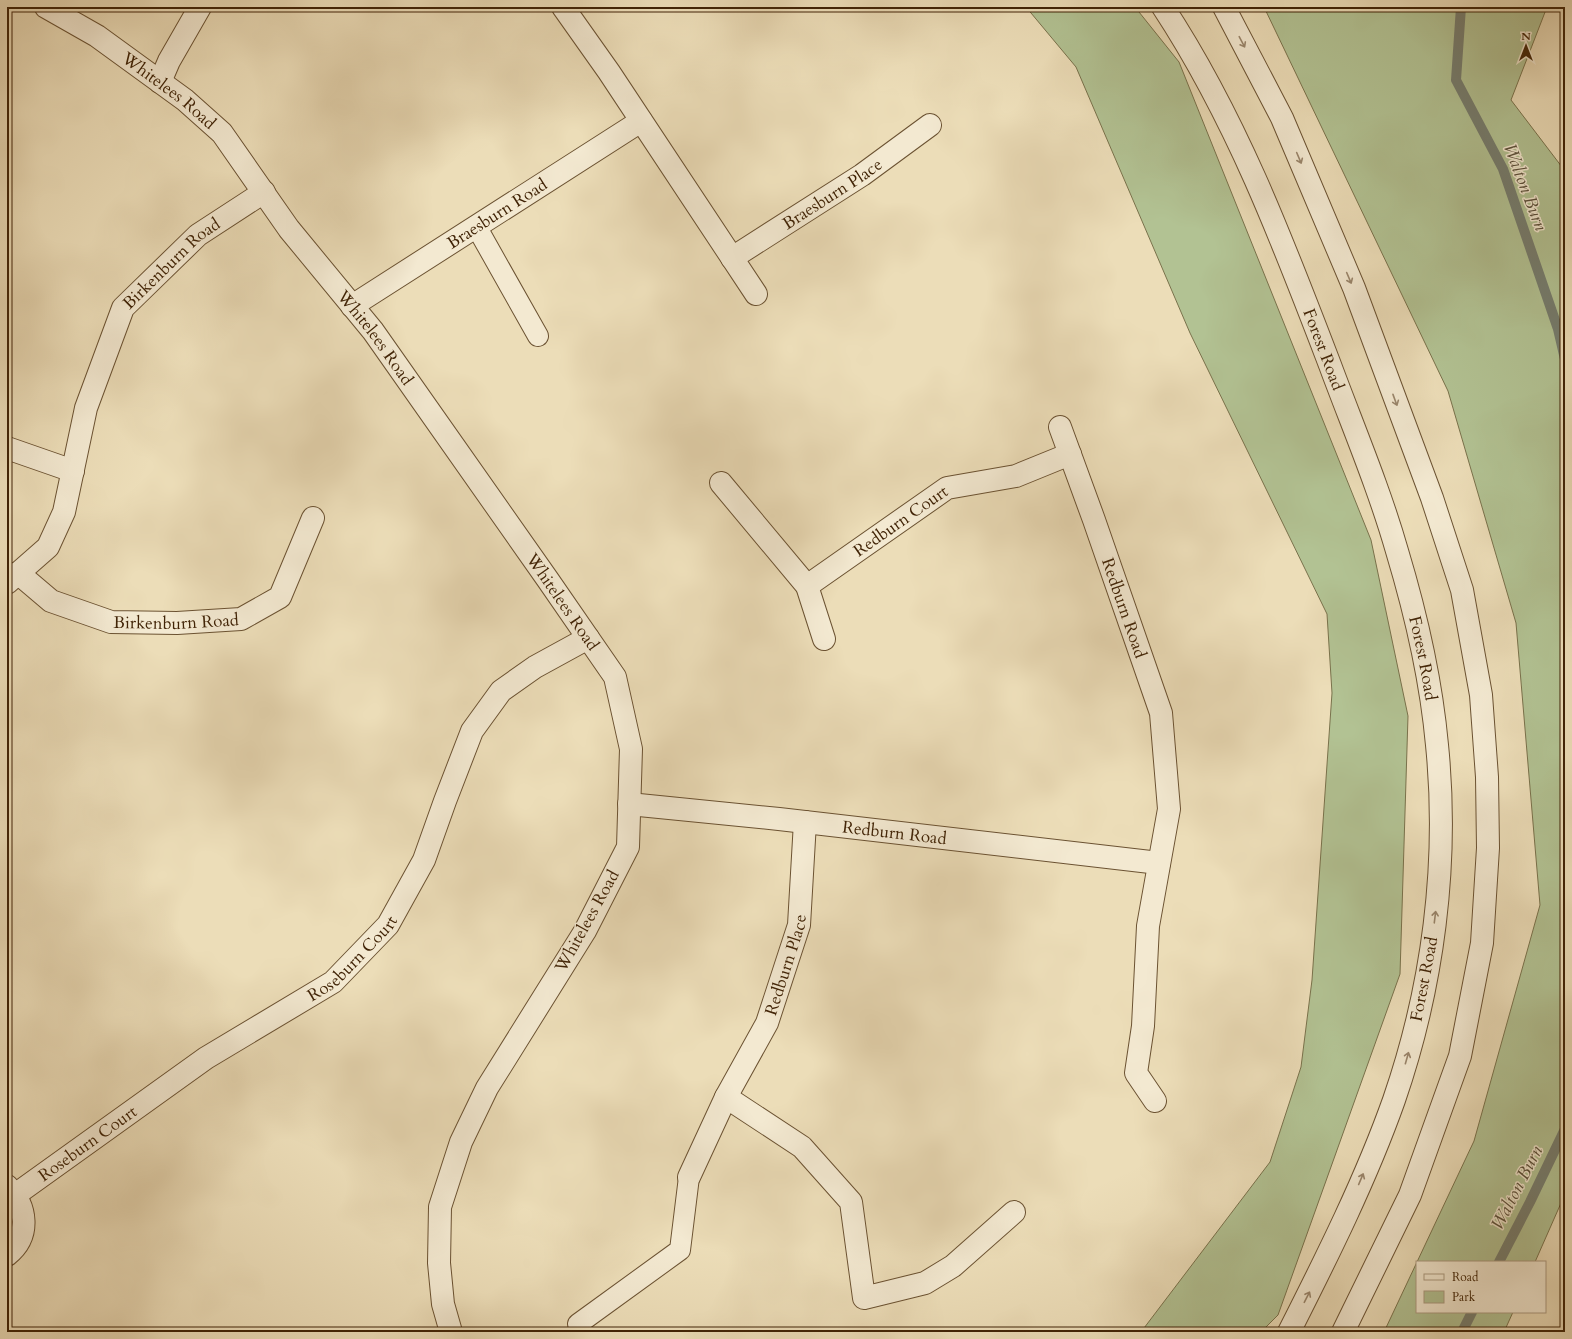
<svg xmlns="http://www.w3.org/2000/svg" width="1572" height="1339" font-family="Cardo,serif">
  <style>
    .green { fill: #b2c293; stroke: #79724c }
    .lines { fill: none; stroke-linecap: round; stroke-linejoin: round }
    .stream { stroke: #767e70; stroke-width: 10 }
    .service-casing { stroke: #6b5232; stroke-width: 22 }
    .minor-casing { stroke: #6b5232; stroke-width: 24 }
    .tertiary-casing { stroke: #6b5232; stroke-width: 24 }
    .service { stroke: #f3e9d1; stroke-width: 20 }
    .minor { stroke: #f3e9d1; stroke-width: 22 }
    .tertiary { stroke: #f3e9d1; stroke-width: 22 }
    .oneway { stroke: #9a866c }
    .labels { text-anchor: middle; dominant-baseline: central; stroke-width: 3; stroke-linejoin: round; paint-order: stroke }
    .street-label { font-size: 17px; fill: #402306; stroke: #f3e9d1 }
    .water-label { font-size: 18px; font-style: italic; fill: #5b503b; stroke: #f3e9d1 }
  </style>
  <rect width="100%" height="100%" fill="#ecddb8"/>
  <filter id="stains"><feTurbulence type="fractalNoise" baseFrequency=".005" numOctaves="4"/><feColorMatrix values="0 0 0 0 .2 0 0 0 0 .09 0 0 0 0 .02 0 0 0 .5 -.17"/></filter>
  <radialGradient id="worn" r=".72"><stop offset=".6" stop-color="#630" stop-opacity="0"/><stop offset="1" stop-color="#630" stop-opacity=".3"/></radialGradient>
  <g class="green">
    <polygon points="1026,7 1135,7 1179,62 1371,540 1408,716 1400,974 1278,1315 1261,1332 1141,1332 1270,1162 1301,1067 1312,980 1332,693 1327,614 1190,333 1076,67"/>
    <polygon points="1264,7 1547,7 1511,100 1565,171 1565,1194 1535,1262 1417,1262 1417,1312 1513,1312 1504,1332 1384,1332 1474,1141 1540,905 1516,623 1448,391"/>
  </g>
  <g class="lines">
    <g class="stream">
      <polyline points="1461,7 1456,80 1503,169 1558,329 1565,359"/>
      <polyline points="1499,1262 1530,1202 1565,1129"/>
      <polyline points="1462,1332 1472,1312"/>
    </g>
    <g class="service-casing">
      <g id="service">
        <polyline points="476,226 538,336"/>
        <polyline points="578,1324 680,1250 689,1177"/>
      </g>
    </g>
    <g class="minor-casing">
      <g id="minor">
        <path id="s1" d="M46,7L97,36L185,100L222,133L289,229L373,331L548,580L615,677L631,749L628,847L585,931L487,1088L461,1142L440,1207L439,1263L443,1304L451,1332"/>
        <polyline points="563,7 609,72 756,294"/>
        <polyline points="160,82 169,61 200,7"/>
        <path id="s2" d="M732,258L862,175L930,125"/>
        <path id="s3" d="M352,306L641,121"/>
        <path id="s4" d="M1060,427L1094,520L1161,713L1169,809L1148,926L1143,1026L1136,1073L1155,1101"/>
        <polyline points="7,448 73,471"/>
        <polyline points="721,483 807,586 824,639"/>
        <path id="s5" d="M18,573L51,601L111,622L177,623L241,619L280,597L313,518"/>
        <path id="s6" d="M7,583L48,547L64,512L86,408L123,308L198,235L264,192"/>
        <path id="s7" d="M807,586L947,488L1016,476L1070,454"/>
        <path id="s8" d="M629,804L779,819L1159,863"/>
        <polyline points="726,1097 802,1147 851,1202 864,1298 925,1283 953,1266 1014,1212"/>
        <path id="s9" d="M689,1177L726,1097L767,1023L799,925L805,822"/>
        <path d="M7,1186C27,1206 31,1236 7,1255"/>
        <path id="s10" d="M15,1195L206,1058L333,982L388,925L424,860L445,801L472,731L501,691L535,667L588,638"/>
      </g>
    </g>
    <g class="tertiary-casing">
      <g id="tertiary">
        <path id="s11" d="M1163,7C1236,118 1283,242 1330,365C1353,427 1379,488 1397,551C1416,614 1431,679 1437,745C1449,864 1433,987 1394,1100C1366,1179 1327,1257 1289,1332"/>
        <polyline points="1224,7 1282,118 1354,288 1432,498 1462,590 1481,695 1487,777 1488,848 1482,943 1460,1056 1410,1195 1343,1332"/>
      </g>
    </g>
    <use href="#service" class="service"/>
    <use href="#minor" class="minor"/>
    <use href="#tertiary" class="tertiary"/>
  </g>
  <defs><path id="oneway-shaft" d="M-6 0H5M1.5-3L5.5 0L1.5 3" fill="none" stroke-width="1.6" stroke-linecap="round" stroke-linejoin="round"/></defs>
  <g class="oneway">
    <use href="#oneway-shaft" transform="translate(1242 42) rotate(62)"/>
    <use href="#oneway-shaft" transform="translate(1299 158) rotate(67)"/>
    <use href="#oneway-shaft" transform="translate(1349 278) rotate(67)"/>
    <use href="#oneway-shaft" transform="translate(1395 400) rotate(70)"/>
    <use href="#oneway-shaft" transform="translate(1435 917) rotate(-83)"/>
    <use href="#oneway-shaft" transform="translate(1407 1058) rotate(-74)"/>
    <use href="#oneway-shaft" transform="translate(1361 1179) rotate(-67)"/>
    <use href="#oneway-shaft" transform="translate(1307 1297) rotate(-63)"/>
  </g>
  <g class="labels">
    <g class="street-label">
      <text stroke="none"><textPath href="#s1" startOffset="149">Whitelees Road</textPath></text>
      <text stroke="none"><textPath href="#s2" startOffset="119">Braesburn Place</textPath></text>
      <text stroke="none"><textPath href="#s3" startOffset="172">Braesburn Road</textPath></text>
      <text stroke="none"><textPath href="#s6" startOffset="372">Birkenburn Road</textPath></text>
      <text stroke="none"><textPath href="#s1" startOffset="473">Whitelees Road</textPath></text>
      <text stroke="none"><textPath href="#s11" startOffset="379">Forest Road</textPath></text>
      <text stroke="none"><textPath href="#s7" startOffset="114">Redburn Court</textPath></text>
      <text stroke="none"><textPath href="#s1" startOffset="797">Whitelees Road</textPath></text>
      <text stroke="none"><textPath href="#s4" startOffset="192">Redburn Road</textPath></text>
      <text stroke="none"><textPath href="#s5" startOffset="172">Birkenburn Road</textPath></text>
      <text stroke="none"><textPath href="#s11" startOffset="704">Forest Road</textPath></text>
      <text stroke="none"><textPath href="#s8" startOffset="267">Redburn Road</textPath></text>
      <text transform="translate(587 921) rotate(-61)">Whitelees Road</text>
      <text stroke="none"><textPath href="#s10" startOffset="413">Roseburn Court</textPath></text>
      <text stroke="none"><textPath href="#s9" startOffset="234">Redburn Place</textPath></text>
      <text transform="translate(1424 979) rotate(-79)">Forest Road</text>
      <text stroke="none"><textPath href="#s10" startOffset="89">Roseburn Court</textPath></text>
    </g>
    <g class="water-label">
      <text transform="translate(1525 187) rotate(69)">Walton Burn</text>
      <text transform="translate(1517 1188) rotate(-63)">Walton Burn</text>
    </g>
  </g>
  <rect width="1572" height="1339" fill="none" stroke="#ecddb8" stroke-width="24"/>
  <rect x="8" y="8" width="1556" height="1323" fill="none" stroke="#402306" stroke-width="2"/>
  <rect x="12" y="12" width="1548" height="1315" fill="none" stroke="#402306"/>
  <rect x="1416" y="1261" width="130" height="52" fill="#f3e9d1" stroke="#ab9a80"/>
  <rect x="1424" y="1274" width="20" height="6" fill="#f3e9d1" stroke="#ab9a80"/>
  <text x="1452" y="1281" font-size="12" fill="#402306">Road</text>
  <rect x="1424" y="1291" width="20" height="12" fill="#b2c293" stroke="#ab9a80"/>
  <text x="1452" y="1301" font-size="12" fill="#402306">Park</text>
  <g transform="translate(1526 46)" stroke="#f3e9d1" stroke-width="3" paint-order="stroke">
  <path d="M0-3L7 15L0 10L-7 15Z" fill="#402306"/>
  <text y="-6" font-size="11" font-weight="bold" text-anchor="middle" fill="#402306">N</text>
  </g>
  <rect width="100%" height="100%" filter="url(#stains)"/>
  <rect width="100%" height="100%" fill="url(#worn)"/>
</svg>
